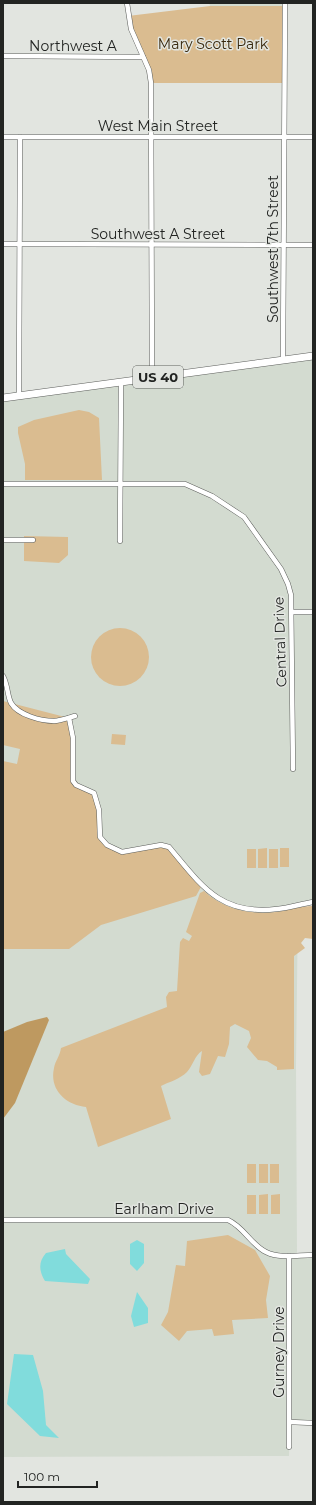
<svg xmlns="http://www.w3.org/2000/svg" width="316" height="1505" font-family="Montserrat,sans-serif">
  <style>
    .built { fill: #d3dbd0 }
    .green { fill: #dabc90 }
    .forest { fill: #be9960 }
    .water { fill: #81dcdc }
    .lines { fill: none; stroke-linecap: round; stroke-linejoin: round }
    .street-casing { stroke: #5c5e5b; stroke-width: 5.5 }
    .primary-casing { stroke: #5c5e5b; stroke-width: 8 }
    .street { stroke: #fff; stroke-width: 4.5 }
    .primary { stroke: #fff; stroke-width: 7 }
    .labels { text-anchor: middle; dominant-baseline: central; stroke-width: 3; stroke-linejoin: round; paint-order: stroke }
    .shield { fill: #e2e5e0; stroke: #5c5e5b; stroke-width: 1 }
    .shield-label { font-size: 13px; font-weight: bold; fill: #222422 }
    .park-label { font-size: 14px; fill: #38280d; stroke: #e2e5e0 }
    .street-label { font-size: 14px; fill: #222422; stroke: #e2e5e0 }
  </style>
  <rect width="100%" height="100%" fill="#e2e5e0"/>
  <g class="built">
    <polygon points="209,3 285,3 285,6 210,6"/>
    <polygon points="313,356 313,902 298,905 296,1066 297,1253 313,1253 313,1423 290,1422 289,1456 3,1457 3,398"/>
  </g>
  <g class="green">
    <polygon points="210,6 285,6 285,83 151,83 128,16"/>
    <polygon points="79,410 89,412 99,418 102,480 25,480 25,464 18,433 18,427 34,420"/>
    <polygon points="24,536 68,537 68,555 59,563 24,561"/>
    <circle cx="120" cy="657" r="29"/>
    <polygon points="3,701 69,718 71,725 73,781 94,793 99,810 100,837 107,845 122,852 142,848 169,847 202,885 196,896 101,925 69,949 3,949 3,761 17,764 20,749 3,745"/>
    <polygon points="112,734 126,735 125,745 111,744"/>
    <polygon points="267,848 267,868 258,868 258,849"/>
    <rect x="280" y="848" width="9" height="19"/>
    <rect x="247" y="849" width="9" height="19"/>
    <rect x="269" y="849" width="9" height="19"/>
    <path d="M204,891C223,909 250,915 276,912C289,910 300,906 313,906V939L305,938L301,943L305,948L294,956V1069L277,1070V1067L267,1061L258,1060L247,1047L251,1038L249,1031L235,1024L230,1027L229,1044L225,1057L218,1056L210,1074L202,1076L199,1072L202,1051C195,1055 192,1067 187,1072C180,1079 169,1082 161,1086L171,1119L98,1147L86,1107C66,1105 49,1090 54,1068C55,1061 60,1056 61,1048L167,1007L166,997L169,992L177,991L180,942L183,938L189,941L192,936L186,932L200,893Z"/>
    <rect x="247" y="1164" width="9" height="19"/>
    <rect x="259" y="1164" width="9" height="19"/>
    <rect x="270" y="1164" width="9" height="19"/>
    <polygon points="268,1194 268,1214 259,1214 259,1195"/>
    <polygon points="280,1194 280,1214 271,1214 271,1195"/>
    <rect x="247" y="1195" width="9" height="19"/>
    <polygon points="228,1235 255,1250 270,1276 266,1300 268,1318 232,1320 234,1334 214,1336 212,1329 187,1331 179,1341 161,1325 168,1312 176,1265 185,1266 187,1241"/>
  </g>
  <polygon class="forest" points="47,1017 49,1020 15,1103 3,1119 3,1032 27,1022"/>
  <g class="water">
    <polygon points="137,1240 144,1244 144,1263 137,1271 130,1264 130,1244"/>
    <path d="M65,1249L66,1254L90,1279L88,1284L45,1281C39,1271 38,1262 46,1253Z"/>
    <polygon points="137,1292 148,1308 148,1323 134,1327 131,1316"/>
    <polygon points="14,1354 33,1355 43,1391 46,1425 59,1438 40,1436 7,1404"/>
  </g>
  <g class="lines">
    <g class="street-casing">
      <g id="street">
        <polyline points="127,3 131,29 149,70 151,83 152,378"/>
        <polyline points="3,56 143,57"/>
        <polyline points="3,137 313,137"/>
        <polyline points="3,244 313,245"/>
        <polyline points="283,360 285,3"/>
        <polyline points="19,396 20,137"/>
        <polyline points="3,484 185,484 212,496 244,517 281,569 288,584 291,595 293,769"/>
        <polyline points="3,540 33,540"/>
        <polyline points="120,541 121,383"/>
        <polyline points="292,612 313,612"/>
        <path d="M3,676C8,685 7,695 11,703C18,715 41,721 54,721C60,721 68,718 75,716"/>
        <path d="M69,718L73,738V781L76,785L94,793L99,810L100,837L107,845L122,852L161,845L169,847C201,885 220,916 277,909C289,908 301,904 313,902"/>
        <path d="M3,1220H228C244,1227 251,1245 266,1252C280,1259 298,1255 313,1255"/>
        <polyline points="289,1256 289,1447"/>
        <polyline points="290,1422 313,1423"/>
      </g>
    </g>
    <g class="primary-casing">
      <polyline id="primary" points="3,398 313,356"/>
    </g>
    <use href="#street" class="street"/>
    <use href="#primary" class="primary"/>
  </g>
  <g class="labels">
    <rect class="shield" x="133" y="366" width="50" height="22" rx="3"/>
    <g class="shield-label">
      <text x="158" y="377">US 40</text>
    </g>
    <g class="park-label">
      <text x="213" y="44">Mary Scott Park</text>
    </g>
    <g class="street-label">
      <text x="73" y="46">Northwest A</text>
      <text x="158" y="126">West Main Street</text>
      <text x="158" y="234">Southwest A Street</text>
      <text transform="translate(273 249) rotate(-90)">Southwest 7th Street</text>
      <text transform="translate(280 642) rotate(-92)">Central Drive</text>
      <text x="164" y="1209">Earlham Drive</text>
      <text transform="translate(279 1352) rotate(-90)">Gurney Drive</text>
    </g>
  </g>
  <rect width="316" height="1505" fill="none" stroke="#222422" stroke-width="8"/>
  <path d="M18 1481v6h79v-6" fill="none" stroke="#222422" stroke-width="2"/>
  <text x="24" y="1481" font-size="12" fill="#222422" stroke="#e2e5e0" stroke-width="3" paint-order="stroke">100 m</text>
</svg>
